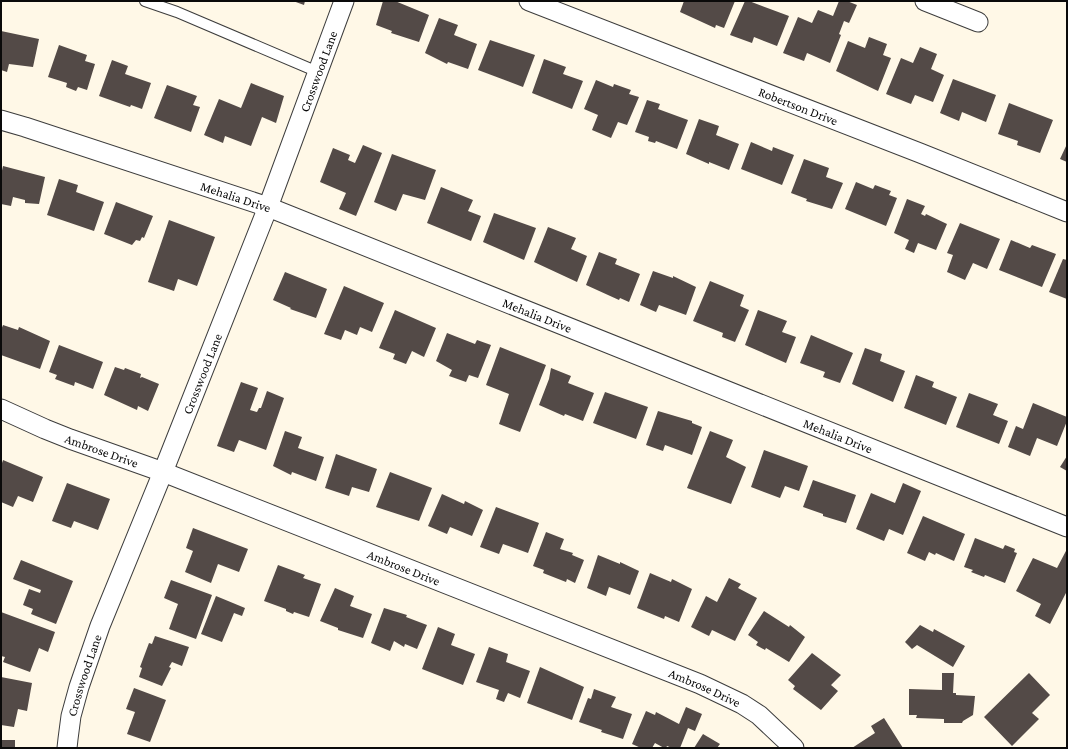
<svg xmlns="http://www.w3.org/2000/svg" width="1068" height="749" font-family="'Crimson Pro',serif">
  <style>
    .building { fill: #534a47 }
    .lines { fill: none; stroke-linecap: round; stroke-linejoin: round }
    .lane-casing { stroke: #3d3d3d; stroke-width: 12 }
    .street-casing { stroke: #3d3d3d; stroke-width: 21 }
    .lane { stroke: #fff; stroke-width: 10 }
    .street { stroke: #fff; stroke-width: 19 }
    .labels { text-anchor: middle; dominant-baseline: central; stroke-width: 4; stroke-linejoin: round; paint-order: stroke }
    .street-label { font-size: 13px; fill: #0a0a0a; stroke: #fff }
  </style>
  <rect width="100%" height="100%" fill="#fff8e7"/>
  <g class="building">
    <polygon points="293,1 305,1 304,5"/>
    <polygon points="383,1 395,1 429,15 419,42 391,33 392,31 376,25"/>
    <polygon points="684,1 735,1 724,28 716,25 715,28 680,12"/>
    <polygon points="745,1 749,1 789,16 777,46 754,37 752,43 730,35"/>
    <polygon points="839,1 847,1 857,5 849,23 844,21 839,34 841,35 830,63 807,53 804,61 783,53 798,17 812,23 818,10 833,16"/>
    <polygon points="439,18 458,25 454,35 477,44 468,69 448,62 447,64 425,53"/>
    <polygon points="1,31 39,39 33,67 9,64 7,72 1,70"/>
    <polygon points="869,37 887,44 883,55 891,58 878,91 836,71 848,41 865,48"/>
    <polygon points="490,40 535,55 523,87 478,70"/>
    <polygon points="59,45 87,55 85,61 95,64 87,90 78,87 76,91 66,87 67,83 48,77"/>
    <polygon points="920,47 937,54 931,69 944,75 933,102 915,95 911,104 886,94 901,58 913,63"/>
    <polygon points="544,59 566,67 563,74 583,81 572,109 532,93"/>
    <polygon points="112,60 128,66 125,74 151,83 142,109 131,105 130,107 99,96"/>
    <polygon points="953,79 996,95 986,122 962,112 959,121 940,113"/>
    <polygon points="596,80 613,87 614,84 631,90 629,94 639,97 627,125 618,122 611,138 592,130 598,115 584,109"/>
    <polygon points="251,83 284,96 276,123 262,117 251,146 225,136 223,143 204,135 219,99 241,108"/>
    <polygon points="167,85 197,96 193,105 200,107 191,132 154,118"/>
    <polygon points="647,100 660,104 658,109 688,120 677,149 656,141 655,143 648,141 649,137 635,132"/>
    <polygon points="1009,103 1053,120 1040,153 1017,145 1018,141 998,134"/>
    <polygon points="699,119 719,126 716,135 739,144 729,170 709,162 709,164 686,154"/>
    <polygon points="751,142 772,151 773,147 794,155 782,185 741,169"/>
    <polygon points="1067,144 1067,162 1060,159"/>
    <polygon points="363,145 382,153 356,216 339,209 346,193 320,182 333,148 350,155 348,160 355,163"/>
    <polygon points="392,154 436,170 425,200 403,194 396,211 374,202"/>
    <polygon points="804,159 829,168 826,177 843,183 832,209 806,201 807,199 791,193"/>
    <polygon points="3,166 45,177 39,204 25,203 25,200 13,197 11,206 1,204 1,175"/>
    <polygon points="59,179 78,185 76,192 104,202 94,231 47,215"/>
    <polygon points="856,182 873,189 875,185 891,191 889,195 897,198 886,226 845,209"/>
    <polygon points="441,187 473,200 468,211 481,216 471,241 427,223"/>
    <polygon points="907,199 925,206 921,214 925,216 926,214 947,224 936,250 918,243 914,253 905,249 909,240 894,233"/>
    <polygon points="116,202 153,216 144,238 142,237 140,241 136,240 132,245 104,234"/>
    <polygon points="494,213 536,228 524,260 483,242"/>
    <polygon points="169,220 215,237 197,286 178,279 174,291 148,282"/>
    <polygon points="960,223 1000,239 987,269 973,263 965,280 947,272 953,255 947,253"/>
    <polygon points="548,227 576,238 571,249 587,256 577,282 534,262"/>
    <polygon points="1011,240 1030,248 1032,245 1056,254 1042,287 999,270"/>
    <polygon points="599,252 617,259 615,264 640,274 629,302 620,298 619,300 586,285"/>
    <polygon points="1063,259 1067,260 1067,299 1049,292"/>
    <polygon points="653,271 673,278 673,276 696,287 686,315 659,305 656,312 640,305"/>
    <polygon points="285,272 327,289 316,318 290,309 291,308 273,300"/>
    <polygon points="710,281 744,295 740,306 749,310 735,342 722,337 723,333 693,321"/>
    <polygon points="344,286 384,303 372,332 360,327 357,335 345,330 341,340 324,334"/>
    <polygon points="395,310 436,328 424,357 412,351 406,364 393,359 395,354 379,348"/>
    <polygon points="758,310 787,321 782,332 796,337 786,363 745,345"/>
    <polygon points="3,325 18,330 19,327 50,341 40,369 1,355 1,330"/>
    <polygon points="447,333 475,344 477,340 491,345 478,378 469,375 466,382 449,376 452,370 436,361"/>
    <polygon points="811,335 853,353 840,383 823,377 825,372 800,363"/>
    <polygon points="59,345 103,362 93,389 75,382 74,386 55,379 57,375 49,372"/>
    <polygon points="500,347 546,365 520,432 499,424 509,394 486,385"/>
    <polygon points="865,348 882,354 880,361 905,371 893,402 852,384"/>
    <polygon points="115,367 124,370 125,368 141,374 140,378 142,377 159,384 148,411 138,406 137,410 104,395"/>
    <polygon points="551,368 571,376 568,383 594,393 583,421 565,414 564,416 539,405 549,379"/>
    <polygon points="916,375 934,382 932,387 957,397 946,425 904,408"/>
    <polygon points="241,382 258,388 250,410 257,412 259,408 261,408 267,391 284,398 266,450 239,440 234,452 217,446"/>
    <polygon points="605,392 648,407 636,439 593,423"/>
    <polygon points="969,393 998,404 993,415 1008,421 999,444 956,427"/>
    <polygon points="1033,403 1067,417 1067,421 1057,446 1037,438 1030,456 1008,447 1016,426 1023,429"/>
    <polygon points="658,411 692,421 692,423 702,427 692,455 665,445 663,451 646,445"/>
    <polygon points="285,431 302,437 298,448 324,457 316,481 292,472 291,475 273,466"/>
    <polygon points="710,431 733,440 726,457 746,467 731,504 687,488"/>
    <polygon points="764,450 808,466 799,491 785,486 780,498 751,487"/>
    <polygon points="336,454 377,469 369,492 352,487 349,496 325,488"/>
    <polygon points="1067,456 1067,471 1060,467"/>
    <polygon points="3,460 43,477 33,502 18,496 13,507 1,502 1,462 2,463"/>
    <polygon points="390,472 432,488 419,521 376,507"/>
    <polygon points="813,480 856,495 846,523 823,516 823,514 803,507"/>
    <polygon points="67,483 110,499 98,530 74,521 71,528 52,521"/>
    <polygon points="903,483 921,491 903,535 889,529 884,541 856,529 871,493 895,503"/>
    <polygon points="442,494 464,504 465,501 483,510 472,536 450,527 447,534 428,526"/>
    <polygon points="496,507 539,523 528,553 503,544 499,554 480,547"/>
    <polygon points="923,516 965,534 954,561 936,553 935,555 929,552 925,561 907,553"/>
    <polygon points="193,528 248,549 239,572 218,564 211,583 185,572 193,551 186,548"/>
    <polygon points="546,532 564,539 560,549 573,553 572,555 584,560 575,583 567,579 566,582 543,573 544,570 533,566"/>
    <polygon points="975,538 1003,549 1005,545 1015,549 1014,552 1017,553 1005,583 985,575 984,577 971,572 973,570 964,567"/>
    <polygon points="1067,549 1067,591 1050,624 1035,616 1041,604 1016,591 1033,558 1057,568"/>
    <polygon points="598,555 620,564 620,562 639,571 630,595 609,587 606,596 587,588"/>
    <polygon points="21,560 73,581 56,624 31,614 33,609 23,605 29,589 40,593 41,590 13,579"/>
    <polygon points="278,565 305,575 303,578 321,584 309,617 294,612 293,614 286,611 286,609 264,601"/>
    <polygon points="650,573 671,582 672,579 692,589 679,622 665,616 664,619 637,608"/>
    <polygon points="729,578 741,584 738,588 757,598 735,641 712,630 709,636 691,627 706,596 717,602"/>
    <polygon points="171,580 212,595 196,639 169,629 178,604 164,598"/>
    <polygon points="335,588 354,596 350,606 372,614 363,638 338,630 338,628 320,621"/>
    <polygon points="216,596 245,608 242,616 234,613 222,642 201,634"/>
    <polygon points="384,608 407,615 406,617 427,625 417,649 405,644 404,647 394,641 390,651 371,643"/>
    <polygon points="764,611 789,627 790,625 805,637 789,662 766,648 765,650 756,645 758,642 748,635"/>
    <polygon points="1,612 55,632 48,652 39,648 30,672 3,662 5,657 1,656"/>
    <polygon points="920,625 933,632 934,629 965,646 953,667 917,645 912,649 905,642"/>
    <polygon points="438,627 455,634 451,645 475,654 463,685 422,669"/>
    <polygon points="155,636 189,647 182,666 172,662 169,667 171,668 162,686 139,677 142,668 140,667 149,643 152,644"/>
    <polygon points="489,647 508,654 506,662 530,671 520,698 508,693 504,702 496,699 499,690 476,682"/>
    <polygon points="812,653 841,675 831,685 838,691 821,710 793,689 795,686 788,680"/>
    <polygon points="540,667 584,687 572,720 527,703"/>
    <polygon points="942,673 954,673 953,693 956,693 956,695 975,696 973,715 963,721 962,723 944,723 944,719 916,718 917,715 909,715 909,689 942,690"/>
    <polygon points="1029,673 1050,695 1032,713 1039,719 1012,746 984,717"/>
    <polygon points="1,677 32,683 27,711 18,709 14,727 1,725"/>
    <polygon points="134,688 166,700 150,742 127,734 135,712 126,709"/>
    <polygon points="594,689 616,697 611,707 632,714 623,739 601,732 602,730 579,722 588,698 591,699"/>
    <polygon points="686,707 702,714 695,731 688,728 680,748 672,748 667,746 666,748 664,748 655,743 652,748 641,748 632,744 646,711 655,715 656,712 679,724"/>
    <polygon points="884,718 903,748 852,748 875,733 871,726"/>
    <polygon points="703,734 720,744 717,748 694,748"/>
    <rect x="1" y="740" width="14" height="8"/>
  </g>
  <g class="lines">
    <g class="lane-casing">
      <polyline id="lane" points="145,1 177,12 318,72"/>
    </g>
    <g class="street-casing">
      <g id="street">
        <path id="s1" d="M529,1L920,153L1067,212"/>
        <polyline points="925,1 978,22"/>
        <path id="s2" d="M1,120L25,127L268,207L1067,527"/>
        <path id="s3" d="M1,409L45,429L70,439L163,472L700,684L742,704L759,715L794,748"/>
        <path id="s4" d="M67,748L68,739L71,716L79,687L100,626L163,472L268,207L344,1"/>
      </g>
    </g>
    <use href="#lane" class="lane"/>
    <use href="#street" class="street"/>
  </g>
  <g class="labels">
    <g class="street-label">
      <text stroke="none"><textPath href="#s4" startOffset="723">Crosswood Lane</textPath></text>
      <text stroke="none"><textPath href="#s1" startOffset="289">Robertson Drive</textPath></text>
      <text stroke="none"><textPath href="#s2" startOffset="247">Mehalia Drive</textPath></text>
      <text stroke="none"><textPath href="#s2" startOffset="571">Mehalia Drive</textPath></text>
      <text stroke="none"><textPath href="#s4" startOffset="399">Crosswood Lane</textPath></text>
      <text stroke="none"><textPath href="#s2" startOffset="895">Mehalia Drive</textPath></text>
      <text stroke="none"><textPath href="#s3" startOffset="109">Ambrose Drive</textPath></text>
      <text stroke="none"><textPath href="#s3" startOffset="433">Ambrose Drive</textPath></text>
      <text stroke="none"><textPath href="#s4" startOffset="75">Crosswood Lane</textPath></text>
      <text stroke="none"><textPath href="#s3" startOffset="757">Ambrose Drive</textPath></text>
    </g>
  </g>
  <rect width="1068" height="749" fill="none" stroke="#0a0a0a" stroke-width="4"/>
</svg>
